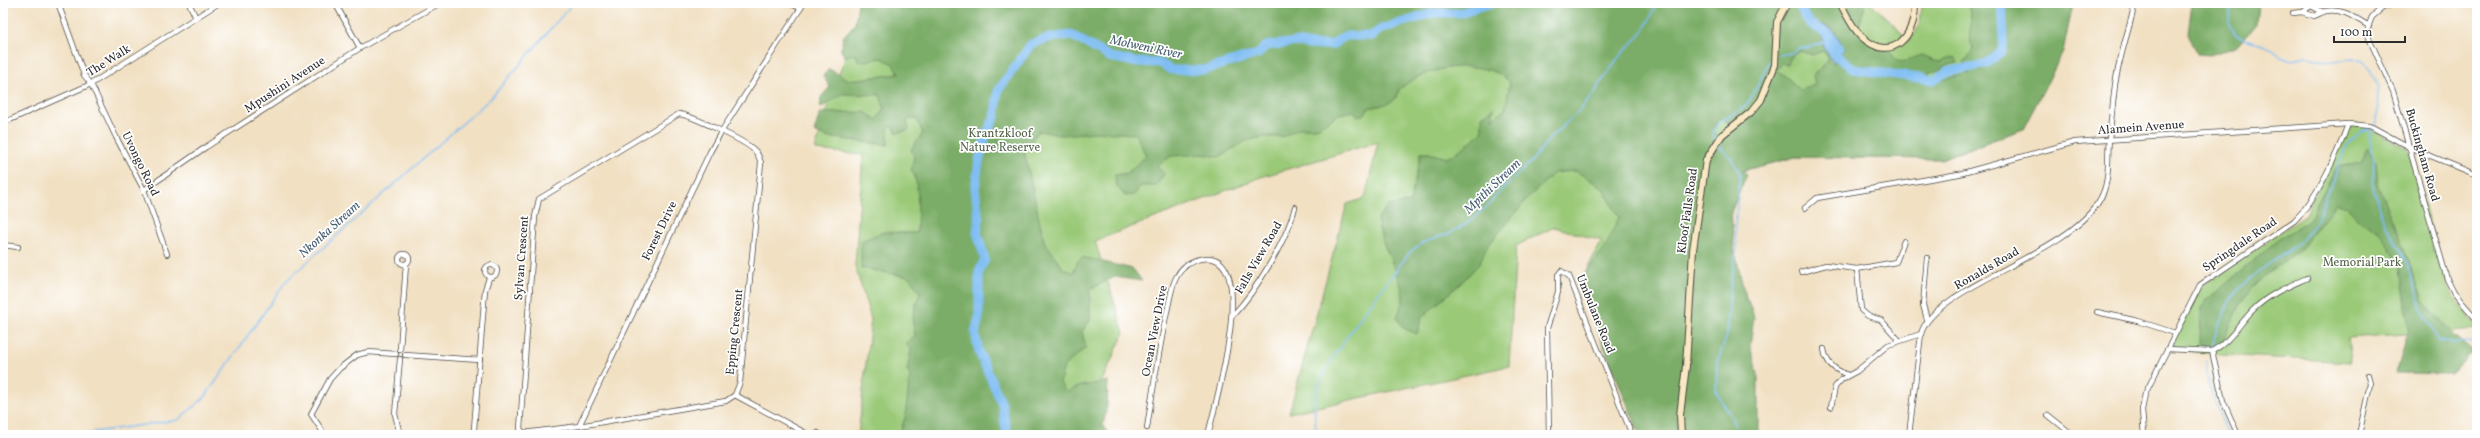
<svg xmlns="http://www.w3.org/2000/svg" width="2480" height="438" font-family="Vollkorn,serif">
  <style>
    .green { fill: #9ac977; stroke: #627a51 }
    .forest { fill: #7bad68; stroke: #536c4a; fill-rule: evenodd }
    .water { fill: #7fbdf3; stroke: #55748f }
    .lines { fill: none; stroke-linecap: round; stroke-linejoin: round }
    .stream { stroke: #7fbdf3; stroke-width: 1.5 }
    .river { stroke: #7fbdf3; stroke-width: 9 }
    .street-casing { stroke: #494642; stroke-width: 6 }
    .secondary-casing { stroke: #494642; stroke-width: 8 }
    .street { stroke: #fff; stroke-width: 4.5 }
    .secondary { stroke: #f8e8c3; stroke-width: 6 }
    .labels { text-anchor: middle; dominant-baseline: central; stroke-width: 3.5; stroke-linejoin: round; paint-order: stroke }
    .street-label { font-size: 12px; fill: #2b2b2b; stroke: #fff }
    .park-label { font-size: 12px; fill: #526246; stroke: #fff }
    .water-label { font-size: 13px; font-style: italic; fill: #485e71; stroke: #fff }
  </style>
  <rect width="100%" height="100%" fill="#fff"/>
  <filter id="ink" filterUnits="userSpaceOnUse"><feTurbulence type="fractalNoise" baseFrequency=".025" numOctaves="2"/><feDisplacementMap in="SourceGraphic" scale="8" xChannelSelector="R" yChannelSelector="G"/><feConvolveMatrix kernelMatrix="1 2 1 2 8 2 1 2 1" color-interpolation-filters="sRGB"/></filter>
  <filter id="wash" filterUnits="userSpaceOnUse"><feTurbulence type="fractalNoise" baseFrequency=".012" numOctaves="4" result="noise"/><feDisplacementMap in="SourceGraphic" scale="16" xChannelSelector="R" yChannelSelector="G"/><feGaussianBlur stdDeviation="0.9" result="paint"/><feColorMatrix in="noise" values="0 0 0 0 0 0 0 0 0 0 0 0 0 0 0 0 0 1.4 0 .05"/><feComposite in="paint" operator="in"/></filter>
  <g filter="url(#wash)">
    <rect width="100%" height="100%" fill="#f1e0c2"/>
    <g class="green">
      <polygon points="878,3 1871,3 1910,41 1919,26 1921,3 2073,3 2063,52 2023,129 1941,159 1795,157 1738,172 1581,280 1602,241 1554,227 1516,246 1509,366 1289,413 1347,204 1365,198 1378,142 1261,177 1095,241 1124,333 1095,396 1098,435 858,435 871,319 855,266 863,155 815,150 832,91 859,24"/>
      <polygon points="2357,124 2408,148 2448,288 2477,329 2348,338 2351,362 2220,355 2170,349 2199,288 2304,216 2347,131"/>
    </g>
    <g class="forest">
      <path d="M858,3H1857L1865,6L1857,32L1868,42L1889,47C1897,69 1903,61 1922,55L1939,62L1955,57L1958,63C1947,64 1941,71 1930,72L1927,77L1932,84L1948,78L1970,73L1964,62L1973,50C1968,35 1970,36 1971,22C1971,18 1969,9 1969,3H2073L2063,52L2023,129L1941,159L1795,157L1742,171L1747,174L1731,212L1734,248L1743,287L1754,317L1750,346L1758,374V435H1640L1578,283L1606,246L1619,217L1603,188L1576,171L1554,173L1530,196L1487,247L1479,264L1461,283L1422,317L1417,334L1403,328L1397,318C1399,311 1403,303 1403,296C1400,271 1381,248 1377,219L1387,206L1410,202L1421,153H1429L1447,158L1460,150L1482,132V116L1494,108L1492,119L1505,109L1510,82C1506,79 1500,74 1495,72C1466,61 1426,68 1402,87C1398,89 1399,93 1396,97C1391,105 1377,106 1368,108L1365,114L1358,116L1353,111L1339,114L1317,128H1300L1282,137H1263L1246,141L1219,157L1203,154L1171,156L1157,166L1164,174L1156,186H1141L1134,195L1125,196L1116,185L1115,175L1127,173L1146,156L1136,134L1096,132L1062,135L1039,131L1024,150L1044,241L1063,268L1073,273L1077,262L1082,257L1133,269L1142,281L1114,277L1090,289V321L1082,331L1086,348L1064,366L1060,383L1066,392C1080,384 1092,385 1108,381L1107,406L1103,426L1109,435H899L905,418L910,375L907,371L911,350L906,344L915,335L912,318L920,292L909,277L861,268V241L883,232L914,233L917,231C917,216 921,181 911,170L914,157L911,149L923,133L916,118L907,120L909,130L897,133L892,125L888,128V145L826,137L814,132L820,113L865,112L877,120L884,108L880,95L843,94L820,108L821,97L830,87L823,76L829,69L849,80L899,74L893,64L882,58L860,62L855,54L844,56L841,50L843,37L855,24ZM1822,24L1831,28L1843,47L1837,56L1830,54L1823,46ZM1801,51L1812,55L1823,51L1828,57V61L1813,75L1815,85L1800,90C1795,85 1783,72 1776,71L1782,63L1787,65L1793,54ZM1718,119L1733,124L1717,139L1714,129Z"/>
      <polygon points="2192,3 2258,3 2256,25 2236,47 2210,55 2197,54 2188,33"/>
      <polygon points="2368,147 2376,162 2378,187 2407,256 2423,300 2454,336 2473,352 2451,374 2396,373 2409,329 2401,267 2382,234 2357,218 2346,206 2336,203 2304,246 2264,276 2250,290 2235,314 2223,344 2213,349 2200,343 2201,308 2208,299 2279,239 2307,222 2337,167 2361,163"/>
    </g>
    <polygon class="water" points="1822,24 1834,31 1845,49 1837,56 1834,63 1823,46"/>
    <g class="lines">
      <g class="stream">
        <polyline points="2231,3 2229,22 2235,34 2243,39 2264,44 2278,55 2292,60 2306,57 2332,61 2353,59 2363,61 2371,71 2378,87 2377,122 2369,135 2374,160 2373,192 2385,224 2408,263 2421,308 2439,341 2453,344 2477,342"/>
        <polyline points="1778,55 1792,53 1798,48 1807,48 1824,42"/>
        <path d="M1715,141C1708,119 1734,117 1744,107C1759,92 1761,69 1773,57"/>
        <polyline points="1718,145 1732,159 1740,174 1735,226 1737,250 1731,277 1727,336 1717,362 1716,392 1734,421 1738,435"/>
        <polyline points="2212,347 2217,328 2229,302 2241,286 2303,239 2316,222 2347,145 2360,133 2371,128"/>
        <polyline points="2206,362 2209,387 2228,435"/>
        <polyline points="92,435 94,432 178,420 205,397 286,281 491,98 573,3"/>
        <path d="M1316,435C1316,423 1313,410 1315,398C1319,366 1388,282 1410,252L1422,243L1450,233L1468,223L1490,204L1497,194L1530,163L1550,138L1578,112L1592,96L1618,58L1643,32L1657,3"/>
      </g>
      <g class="river">
        <path d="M1798,3C1807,22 1807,23 1826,33L1837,56L1853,69L1933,80L1947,72L1986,64L2002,51L2004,39L2002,3"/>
        <polyline points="1007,435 1002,404 979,352 975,333 979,318 979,272 985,259 977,232 979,220 975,188 979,161 987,132 995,117 998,91 1031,44 1049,38 1071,35 1110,57 1135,62 1160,63 1171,70 1204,70 1258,54 1266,46 1296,42 1310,45 1332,45 1345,36 1372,36 1381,29 1433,13 1459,13 1492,3"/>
      </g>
    </g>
  </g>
  <g filter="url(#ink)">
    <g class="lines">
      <g class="street-casing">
        <g id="street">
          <polyline points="58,3 84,75 91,84 116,137 144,190 167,254"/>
          <polyline points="189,3 196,18"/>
          <polyline points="335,3 360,48"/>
          <polyline points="788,3 801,8"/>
          <polyline points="2395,3 2381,9 2372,17 2368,27 2369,38 2393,91 2447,279 2454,293 2477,320"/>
          <polyline points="2302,12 2311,6 2323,12"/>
          <path d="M2293,13L2302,12L2314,16C2318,15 2321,12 2326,11C2343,8 2355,18 2369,26"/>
          <polyline points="3,46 3,47"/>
          <polyline points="3,123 91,84 219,3"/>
          <polyline points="144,190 206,147 360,48 440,3"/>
          <polyline points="1805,208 1817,198 1959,174 2075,142 2348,124 2370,126 2409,147 2477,175"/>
          <polyline points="3,245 18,247"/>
          <circle cx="404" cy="259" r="5"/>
          <circle cx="491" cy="271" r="6"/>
          <polyline points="1857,269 1861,310 1868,316 1881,320 1899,340"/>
          <polyline points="1801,272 1826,265 1857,269 1896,262 1904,241"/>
          <polyline points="2097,312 2138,321 2175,333"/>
          <path d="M1233,315C1256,291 1287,240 1295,207"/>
          <polyline points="1927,319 1923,305 1927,258"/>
          <path d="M1824,349C1826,364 1835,370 1848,375"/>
          <polyline points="2167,349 2212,351 2223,401 2238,435"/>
          <polyline points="400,350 406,264"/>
          <path d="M2212,351C2230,342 2239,324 2253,310C2269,294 2287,287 2307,278"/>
          <polyline points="405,355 480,360"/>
          <polyline points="735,395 809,435"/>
          <polyline points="1831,407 1835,387 1842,379 1857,371 1888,345 1921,334"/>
          <polyline points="2048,415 2073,435"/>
          <path d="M579,426L726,401L735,395L740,382L761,163C759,157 758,153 753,149C744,141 691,115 679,114L539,199L535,217L520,429L524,433L579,426L710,152L721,132L804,3"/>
          <path d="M1147,428C1153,389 1159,350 1167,311C1170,300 1171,286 1177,276C1182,267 1190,261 1200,259C1263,245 1214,408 1208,435"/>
          <polyline points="474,429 485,290 489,278"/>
          <polyline points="1453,434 1454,435"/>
          <polyline points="325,435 311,414 330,379 340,368 357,355 368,352 396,354"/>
          <polyline points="400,435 395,414 400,359"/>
          <polyline points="817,435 818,433"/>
          <polyline points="1549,435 1547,328 1558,292 1558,275 1561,271 1569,276 1632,435"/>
          <path d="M1909,435L1921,334C1933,287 2068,255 2099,201C2111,182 2107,160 2109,139C2111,121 2113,103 2115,85C2119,58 2129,30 2135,3"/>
          <path d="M2144,435L2142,410L2145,394L2200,285L2294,221C2317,199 2337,155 2348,124"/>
          <polyline points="2359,435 2370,384 2368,375"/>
        </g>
      </g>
      <g class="secondary-casing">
        <g id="secondary">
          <path d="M1840,3C1847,15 1852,28 1862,37C1892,64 1916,36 1915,3"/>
          <polyline points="1681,435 1680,415 1686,366 1693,250 1706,160 1722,135 1751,112 1761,100 1775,65 1777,22 1787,3"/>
        </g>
      </g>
      <use href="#street" class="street"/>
      <use href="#secondary" class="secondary"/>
    </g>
  </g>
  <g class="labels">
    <g class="street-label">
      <text transform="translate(109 61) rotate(-32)">The Walk</text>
      <text transform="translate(285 85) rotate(-33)">Mpushini Avenue</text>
      <text transform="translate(2141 128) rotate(-4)">Alamein Avenue</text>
      <text transform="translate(2422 155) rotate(74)">Buckingham Road</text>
      <text transform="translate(140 164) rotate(64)">Uvongo Road</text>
      <text transform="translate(1688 211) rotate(-82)">Kloof Falls Road</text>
      <text transform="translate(660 231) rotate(-64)">Forest Drive</text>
      <text transform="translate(2240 245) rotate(-34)">Springdale Road</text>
      <text transform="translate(522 258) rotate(-86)">Sylvan Crescent</text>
      <text transform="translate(1259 258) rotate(-60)">Falls View Road</text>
      <text transform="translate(1987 269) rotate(-30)">Ronalds Road</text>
      <text transform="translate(1595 314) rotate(68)">Umbulane Road</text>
      <text transform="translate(1155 331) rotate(-79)">Ocean View Drive</text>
      <text transform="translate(735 332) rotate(-84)">Epping Crescent</text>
    </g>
    <g class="park-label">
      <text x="1000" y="134">Krantzkloof<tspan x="1000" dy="14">Nature Reserve</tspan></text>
      <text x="2362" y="263">Memorial Park</text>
    </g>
    <g class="water-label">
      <text transform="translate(1146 48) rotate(12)">Molweni River</text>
      <text transform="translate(1493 187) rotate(-44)">Mpithi Stream</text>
      <text transform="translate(330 230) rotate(-42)">Nkonka Stream</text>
    </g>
  </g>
  <rect width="2480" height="438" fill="none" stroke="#fff" stroke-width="16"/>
  <path d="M2334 36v6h71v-6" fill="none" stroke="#2b2b2b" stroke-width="2"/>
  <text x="2340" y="36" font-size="12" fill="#2b2b2b" stroke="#ffffff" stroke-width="3" paint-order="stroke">100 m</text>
</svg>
